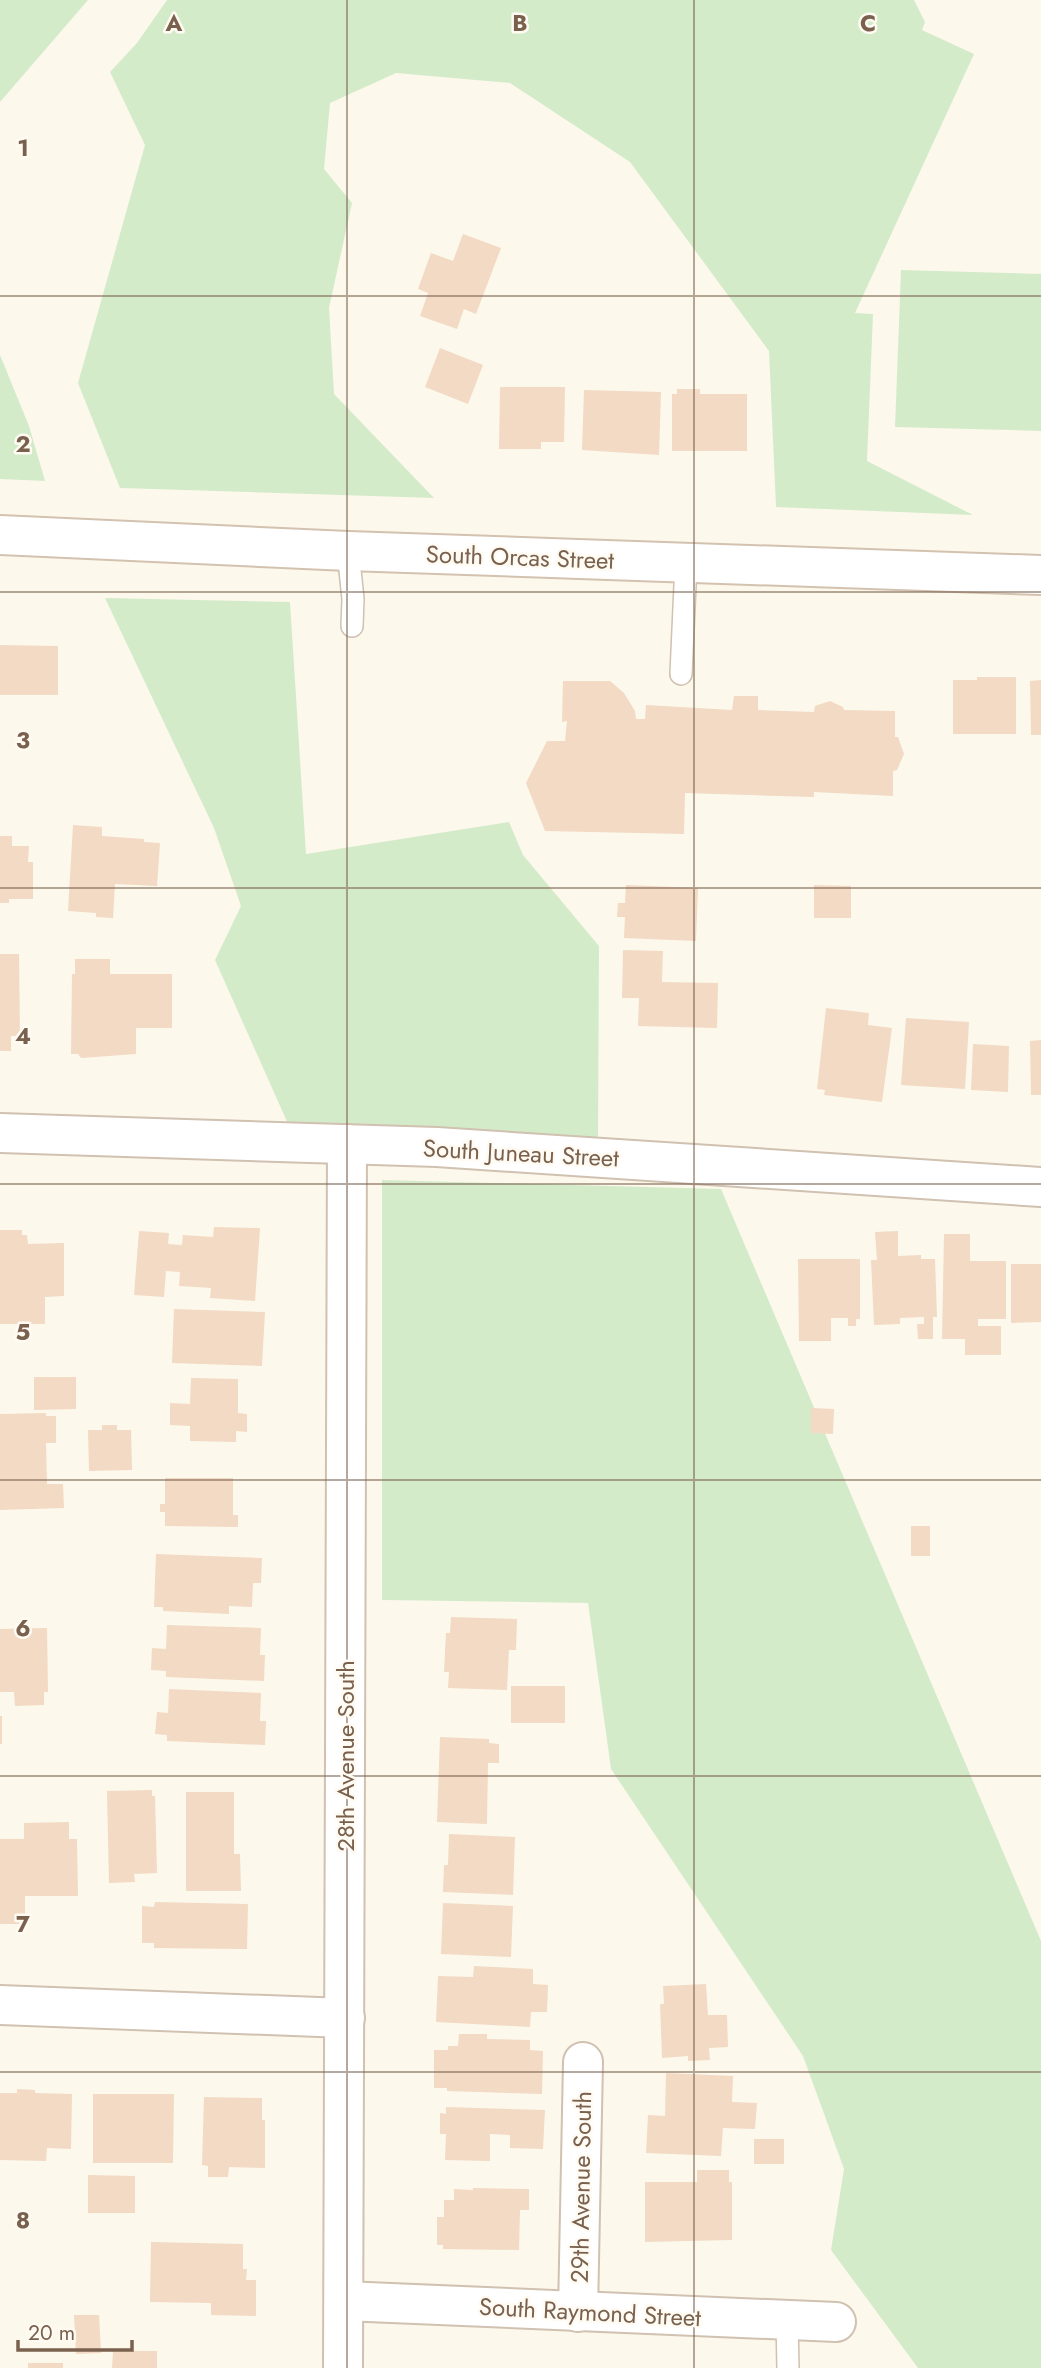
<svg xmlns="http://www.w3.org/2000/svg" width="1041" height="2368" font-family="Jost,sans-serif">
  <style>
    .green { fill: #d4ebca }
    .building { fill: #f2dac4 }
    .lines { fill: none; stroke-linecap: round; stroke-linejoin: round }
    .lane-casing { stroke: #d0c1b1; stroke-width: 24 }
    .street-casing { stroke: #d0c1b1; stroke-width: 42 }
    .secondary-casing { stroke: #d3c2af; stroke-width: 42 }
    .lane { stroke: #fff; stroke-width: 21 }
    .street { stroke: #fff; stroke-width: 38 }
    .secondary { stroke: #fff; stroke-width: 38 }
    .grid { fill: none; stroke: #79614e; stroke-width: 2; stroke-opacity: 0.55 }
    .labels { text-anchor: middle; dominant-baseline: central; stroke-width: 5; stroke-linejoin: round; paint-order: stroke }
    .street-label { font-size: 24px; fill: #79614e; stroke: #fffbf3 }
    .grid-label { font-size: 23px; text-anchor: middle; font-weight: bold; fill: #79614e; stroke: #fffbf3; stroke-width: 5; stroke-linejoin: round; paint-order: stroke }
  </style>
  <rect width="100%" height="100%" fill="#fdf8ec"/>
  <g class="green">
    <polygon points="0,0 88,0 0,102"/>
    <polygon points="167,0 914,0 925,22 922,30 974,54 855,313 873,314 867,461 973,515 776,507 769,351 630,162 510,83 396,73 330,103 324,169 352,203 329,308 334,394 434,498 120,488 78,383 145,145 110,72 137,43"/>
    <polygon points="901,270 1041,274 1041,431 895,427"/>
    <polygon points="0,355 29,426 45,481 0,479"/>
    <polygon points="105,598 290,602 306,854 509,822 523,855 599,946 598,1142 289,1126 215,960 241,906 214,828"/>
    <polygon points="382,1180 721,1189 1041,1941 1041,2368 918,2368 831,2250 844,2169 803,2056 611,1769 588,1603 382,1600"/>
  </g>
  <g class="building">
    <polygon points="463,234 501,248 476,314 464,309 457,329 420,316 428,293 418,289 431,253 453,261"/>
    <polygon points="440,348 483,365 468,404 425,387"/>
    <polygon points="500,387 565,387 564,442 541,442 541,449 499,449"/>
    <polygon points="677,389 700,389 700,394 747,394 747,451 672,451 672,394 677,394"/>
    <polygon points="584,390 661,392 659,455 582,450"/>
    <polygon points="0,645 58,646 58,695 0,695"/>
    <polygon points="977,677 1016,677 1016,734 953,734 953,680 977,680"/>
    <polygon points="1041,680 1041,735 1031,735 1030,681"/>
    <polygon points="563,681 610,681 624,693 635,711 636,719 645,719 646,705 732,710 734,696 758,696 758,710 814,712 815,706 830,701 843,707 844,710 895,711 895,737 898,737 904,754 897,770 893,771 893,796 814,792 814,797 685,793 684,834 545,831 526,783 547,741 565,741 567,721 562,722"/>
    <polygon points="73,825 102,827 102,836 144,839 144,842 160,843 157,886 115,884 113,918 96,917 96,913 68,911"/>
    <polygon points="0,836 12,836 12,846 29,846 28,862 33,862 33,899 9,899 9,903 0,903"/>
    <polygon points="626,885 698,888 696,941 624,938 625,917 617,917 618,903 625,903"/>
    <polygon points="814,885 851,886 851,918 814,918"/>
    <polygon points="623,950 663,951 662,982 718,983 717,1028 638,1026 639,998 622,998"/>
    <polygon points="0,954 19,954 20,1036 11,1036 11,1051 0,1051"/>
    <polygon points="75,959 110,959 110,974 172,974 172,1028 136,1028 136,1054 81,1058 78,1054 71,1054 72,974 75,974"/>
    <polygon points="826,1008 869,1013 868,1025 892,1028 882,1102 824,1095 825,1090 817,1089"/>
    <polygon points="906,1018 969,1022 965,1089 901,1085"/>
    <polygon points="1041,1040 1041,1095 1031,1095 1030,1041"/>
    <polygon points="973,1044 1009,1046 1008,1092 971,1090"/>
    <polygon points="214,1227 260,1228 255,1301 210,1298 211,1288 179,1286 180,1272 166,1271 164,1297 134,1295 139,1231 169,1233 168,1244 182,1245 183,1235 213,1237"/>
    <polygon points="0,1230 22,1230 22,1235 27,1235 28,1244 64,1243 64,1296 45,1297 45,1324 0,1324"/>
    <polygon points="898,1231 898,1256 921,1255 921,1259 935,1259 937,1317 933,1317 933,1339 918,1339 917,1324 924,1324 924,1317 900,1318 900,1324 874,1325 871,1260 877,1260 875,1232"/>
    <polygon points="944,1234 970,1234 970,1261 1006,1261 1006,1319 978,1319 978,1326 1001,1326 1001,1355 965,1355 965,1339 942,1339"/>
    <polygon points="798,1259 860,1259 860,1319 856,1319 856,1326 848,1326 848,1318 831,1318 831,1341 799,1341"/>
    <polygon points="1011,1264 1041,1264 1041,1322 1011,1323"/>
    <polygon points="174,1309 265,1312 262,1366 172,1363"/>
    <polygon points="34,1377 76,1377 76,1409 34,1410"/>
    <polygon points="191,1378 238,1379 238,1413 247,1414 247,1432 236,1431 236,1442 190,1441 190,1426 170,1425 170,1403 190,1404"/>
    <polygon points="811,1408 834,1409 833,1434 811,1433"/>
    <polygon points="46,1413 46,1416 56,1416 56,1443 46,1443 47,1484 63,1484 64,1508 0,1510 0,1414"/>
    <polygon points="102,1425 117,1425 117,1430 131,1430 132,1470 89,1471 88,1430 102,1430"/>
    <polygon points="165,1478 233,1478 233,1515 238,1515 238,1527 165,1526 165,1512 160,1512 160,1504 165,1504"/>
    <rect x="911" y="1526" width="19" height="30"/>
    <polygon points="156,1554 262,1558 261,1583 253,1583 252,1607 229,1606 229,1614 163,1611 163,1607 154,1607"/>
    <polygon points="451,1617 517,1619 516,1650 509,1650 507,1690 448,1688 449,1672 444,1672 446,1633 450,1633"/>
    <polygon points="167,1625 261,1628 260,1655 265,1655 264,1681 166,1677 166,1671 151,1670 152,1648 166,1649"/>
    <polygon points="47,1628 48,1692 44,1692 44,1705 15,1706 14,1692 0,1692 0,1629"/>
    <rect x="511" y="1686" width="54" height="37"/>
    <polygon points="169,1689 261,1693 260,1721 266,1721 265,1745 167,1741 167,1735 155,1734 157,1712 168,1713"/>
    <rect x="0" y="1716" width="2" height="28"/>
    <polygon points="440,1737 489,1739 489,1743 499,1744 499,1763 488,1763 487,1824 437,1822"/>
    <polygon points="152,1790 152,1796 155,1796 157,1873 134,1874 135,1882 109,1883 107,1791"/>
    <polygon points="186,1792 234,1792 234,1854 240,1854 241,1891 186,1891"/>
    <polygon points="69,1822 69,1839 77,1839 78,1896 25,1896 25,1924 0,1924 0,1839 24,1839 24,1823"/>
    <polygon points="449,1834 515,1837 513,1895 443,1892 444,1865 448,1865"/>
    <polygon points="155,1902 248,1904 247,1949 154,1948 154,1943 142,1943 142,1906 154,1907"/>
    <polygon points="443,1903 513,1906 511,1957 441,1954"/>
    <polygon points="474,1966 533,1969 533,1984 548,1985 547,2012 531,2012 530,2027 436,2022 438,1976 473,1977"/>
    <polygon points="706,1984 708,2015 727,2015 728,2047 709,2048 710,2060 688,2061 688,2056 662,2058 660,2004 664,2004 663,1986"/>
    <polygon points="459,2034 487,2034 487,2039 530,2040 530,2050 543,2051 542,2094 447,2091 447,2088 434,2088 434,2050 448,2050 448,2046 458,2046"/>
    <polygon points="666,2073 733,2076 732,2102 757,2103 755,2129 723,2128 721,2156 646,2153 648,2115 665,2116"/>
    <polygon points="17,2089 35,2090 35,2093 72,2094 71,2149 47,2148 46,2161 0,2160 0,2093 17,2093"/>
    <polygon points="93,2094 174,2094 173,2163 93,2163"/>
    <polygon points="204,2097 262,2098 262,2120 265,2120 265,2168 229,2167 228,2177 208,2177 208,2166 202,2165"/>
    <polygon points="446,2107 545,2110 543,2149 510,2148 510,2135 490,2134 490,2161 445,2160 446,2134 440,2134 440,2113 446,2114"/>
    <rect x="754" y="2139" width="30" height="25"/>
    <polygon points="697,2170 729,2170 729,2182 732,2182 732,2240 645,2242 645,2182 697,2182"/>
    <polygon points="88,2175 135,2176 135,2213 88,2213"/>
    <polygon points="473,2188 529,2189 529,2210 520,2210 519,2250 443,2249 443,2245 437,2245 437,2217 444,2217 444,2200 454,2200 454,2189 473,2190"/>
    <polygon points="151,2242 243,2244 243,2269 247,2269 246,2280 256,2280 256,2316 211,2315 211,2303 150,2302"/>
    <polygon points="74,2315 99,2315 101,2353 76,2354"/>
    <polygon points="113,2351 157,2351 157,2368 112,2368"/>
    <rect x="28" y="2363" width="35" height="5"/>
  </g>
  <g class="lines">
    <g class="lane-casing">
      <g id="lane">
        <polyline points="348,551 353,599 352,626"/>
        <polyline points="681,674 686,563"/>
        <polyline points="787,2320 788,2368"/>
      </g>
    </g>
    <g class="street-casing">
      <g id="street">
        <polyline points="0,1133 437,1147 1041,1187"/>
        <polyline points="0,2005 345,2018"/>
        <polyline points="344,2301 836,2322"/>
        <polyline points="578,2312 583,2062"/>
        <polyline points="343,2368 347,1144"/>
      </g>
    </g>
    <g class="secondary-casing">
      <polyline id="secondary" points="0,535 348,551 1041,575"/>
    </g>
    <use href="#lane" class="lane"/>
    <use href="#street" class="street"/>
    <use href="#secondary" class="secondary"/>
  </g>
  <path class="grid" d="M347,0V2368M694,0V2368M0,296H1041M0,592H1041M0,888H1041M0,1184H1041M0,1480H1041M0,1776H1041M0,2072H1041"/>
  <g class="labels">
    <g class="street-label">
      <text transform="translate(520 557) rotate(2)">South Orcas Street</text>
      <text transform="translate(521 1153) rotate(3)">South Juneau Street</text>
      <text transform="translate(345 1756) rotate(-90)">28th Avenue South</text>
      <text transform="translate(581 2187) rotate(-89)">29th Avenue South</text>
      <text transform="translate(590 2312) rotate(3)">South Raymond Street</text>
    </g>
  </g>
  <g class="grid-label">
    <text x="174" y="31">A</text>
    <text x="520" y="31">B</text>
    <text x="868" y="31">C</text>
    <text x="23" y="156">1</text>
    <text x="23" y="452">2</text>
    <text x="23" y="748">3</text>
    <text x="23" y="1044">4</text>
    <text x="23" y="1340">5</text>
    <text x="23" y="1636">6</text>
    <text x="23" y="1932">7</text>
    <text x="23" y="2228">8</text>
  </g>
  <path d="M18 2340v10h114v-10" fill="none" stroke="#79614e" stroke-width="3.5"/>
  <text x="28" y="2340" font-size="21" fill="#79614e" stroke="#fffbf3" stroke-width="5" paint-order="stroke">20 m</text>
</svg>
